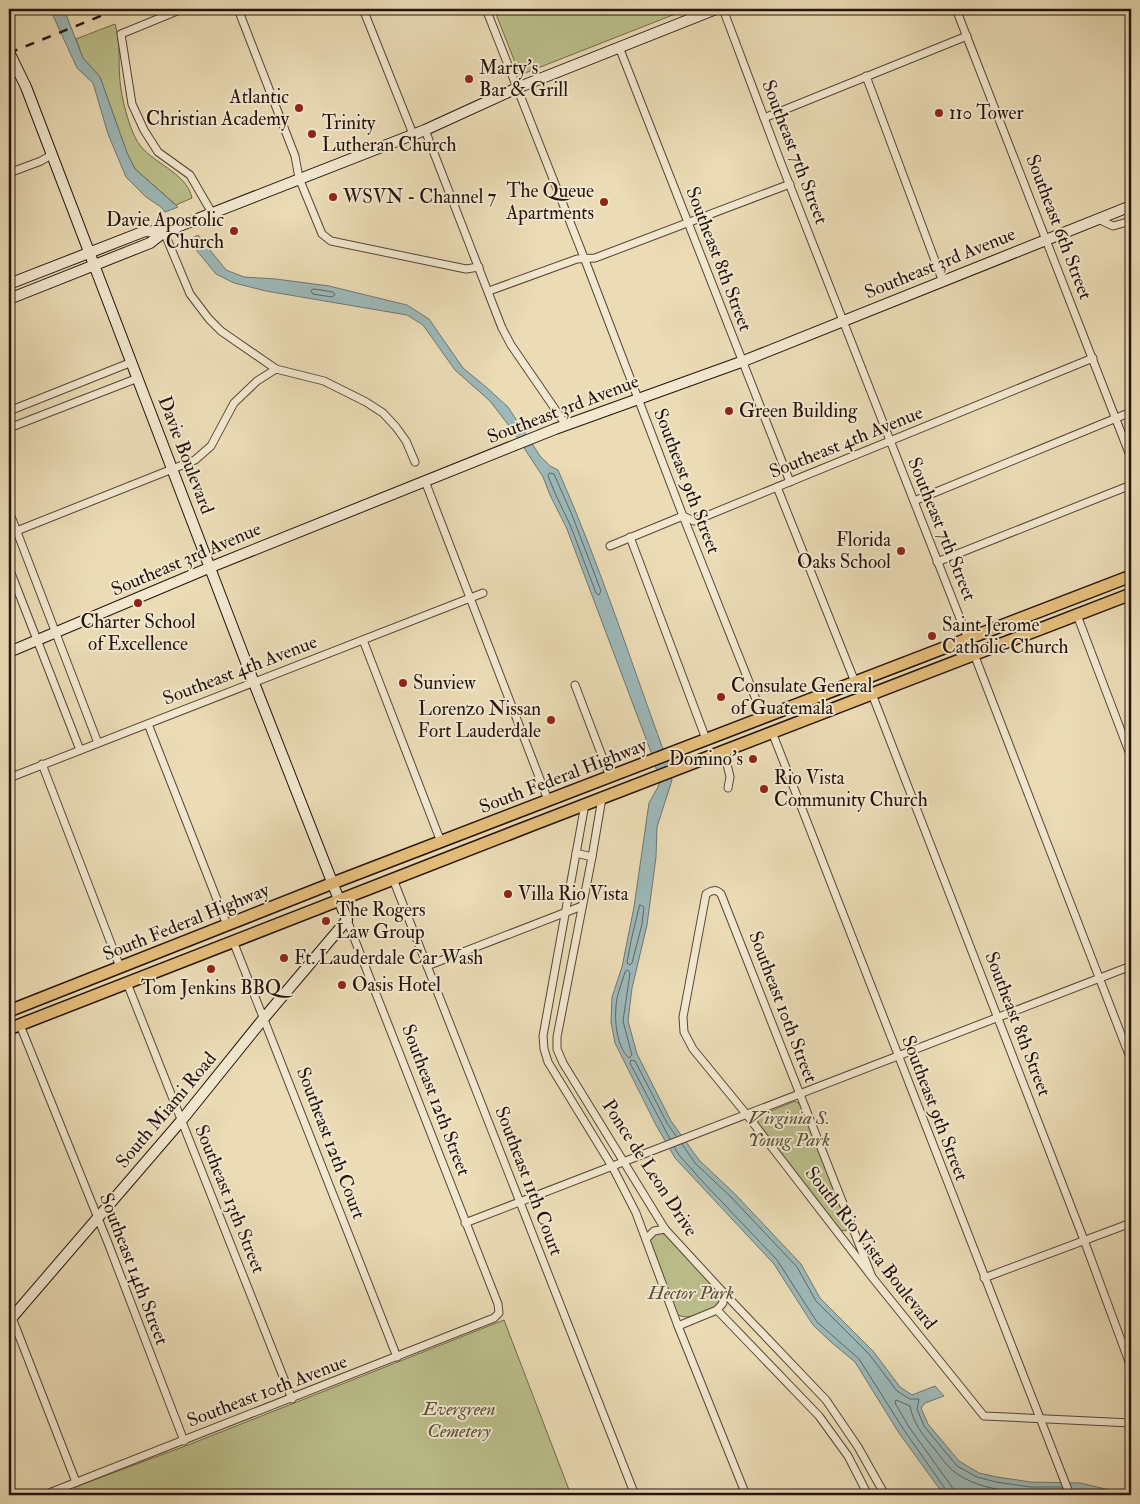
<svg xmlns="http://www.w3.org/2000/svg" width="1140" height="1504" font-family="'IM FELL Double Pica',serif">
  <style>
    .green { fill: #bbbf8b; stroke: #70694c }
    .water { fill: #9db9b9; stroke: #6d7774 }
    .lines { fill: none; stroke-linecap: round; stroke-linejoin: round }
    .shore { stroke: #606662; stroke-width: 1 }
    .street-casing { stroke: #564536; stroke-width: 9 }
    .secondary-casing { stroke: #24130c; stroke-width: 12 }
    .primary-casing { stroke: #24130c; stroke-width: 14 }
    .street { stroke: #f2e8d0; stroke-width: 7 }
    .secondary { stroke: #f2e8d0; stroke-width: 10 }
    .primary { stroke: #e6be7b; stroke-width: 11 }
    .rail { stroke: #24130c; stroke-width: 2.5; stroke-dasharray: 9 9; stroke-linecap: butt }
    .poi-dot { fill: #8f2418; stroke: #f2e8d0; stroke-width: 2 }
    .labels { text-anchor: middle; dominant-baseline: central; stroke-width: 4; stroke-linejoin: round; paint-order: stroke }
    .poi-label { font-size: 19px; fill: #24130c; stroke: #f2e8d0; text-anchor: start }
    .street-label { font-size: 19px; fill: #24130c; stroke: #f2e8d0 }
    .park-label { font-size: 19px; font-style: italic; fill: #594f38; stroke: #f2e8d0 }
  </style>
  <rect width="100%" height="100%" fill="#ebdcb6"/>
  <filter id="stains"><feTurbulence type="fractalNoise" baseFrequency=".004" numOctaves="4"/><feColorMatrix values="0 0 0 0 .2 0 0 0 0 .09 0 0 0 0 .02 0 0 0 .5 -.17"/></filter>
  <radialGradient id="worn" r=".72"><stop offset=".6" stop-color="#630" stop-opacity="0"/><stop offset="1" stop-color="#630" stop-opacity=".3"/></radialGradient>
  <g class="green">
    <polygon points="494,9 688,9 520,75"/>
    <path d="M115,24C121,43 118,62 120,81C121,97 129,127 137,141C151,164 186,171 192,198L176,205L135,169L127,153L100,77L83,58L76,39Z"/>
    <polygon points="795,1101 800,1104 849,1226 846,1231 840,1230 758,1126 758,1118 761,1115"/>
    <path d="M660,1232L667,1236L716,1288C720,1293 721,1299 718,1305C708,1311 687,1322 677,1314L650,1240L654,1234Z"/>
    <polygon points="504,1320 571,1495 79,1495 75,1487 188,1445"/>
  </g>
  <g class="water">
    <polygon points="50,9 64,9 83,58 100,77 127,153 135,169 178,207 165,212 161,207 146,197 126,177 108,134 93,83 77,68"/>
    <path d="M198,235L226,270L244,277L276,279L329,286L407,305L429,319L463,368L486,387L508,407L540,456L550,466L558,470C600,565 632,665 668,763L672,780L657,827L656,857L647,925L632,988L628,1021L637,1054L671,1121L699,1160L735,1194L801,1264L820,1298L873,1351L900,1387L912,1395L935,1386L944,1396L925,1403L921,1408L928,1424L959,1461L979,1473L997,1477L1031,1482L1080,1483L1131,1495H944L899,1433L855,1362L831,1342L813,1325L774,1264L675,1158L656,1125L615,1043L611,1022L612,997L622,967L634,907L649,803L658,787L660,781L651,752L567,529L550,495L543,477L513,431L490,401L455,370L423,325L407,315L266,291L234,283L216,274L188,240Z"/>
  </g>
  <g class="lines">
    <g class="shore">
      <polygon points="314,289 333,292 335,295 332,297 313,294 311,291"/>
      <polygon points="550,473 554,474 572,515 601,591 599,595 596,593 571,527 555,493 548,476"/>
      <polygon points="640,905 644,907 642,924 632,963 630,965 627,963 631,941"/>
      <path d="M628,970L630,973L623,1021L632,1055L629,1058C615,1045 614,1016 617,998C619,989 623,980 625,972Z"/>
      <polyline points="670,1139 630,1063 631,1060 635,1061 667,1123 676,1136"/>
      <polyline points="682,1144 695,1163 731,1197 797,1267 816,1301 869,1354 897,1391 910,1399 919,1399 917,1409 924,1426 957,1466 977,1477 996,1482 1030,1487 1062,1487"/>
      <polyline points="674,1147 679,1155 703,1182 777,1260 817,1322 859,1359 904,1430 946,1490 948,1495"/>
      <path d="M954,1495L952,1487L909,1427L895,1403L896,1400L910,1406C913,1422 922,1434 932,1446C939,1454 945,1464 952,1470C983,1495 1027,1492 1064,1493"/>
    </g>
    <g class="street-casing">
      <g id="street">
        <polyline points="182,9 121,34 132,104 144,130 158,152 190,175 212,213"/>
        <polyline points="238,9 295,156 299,178 322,234 331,241 466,269 479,267"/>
        <polyline points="363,9 413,134"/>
        <polyline points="486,9 585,260 683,516 763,717"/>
        <polyline points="723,9 781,163 974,654 1131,1060"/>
        <polyline points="956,9 1131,458"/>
        <polyline points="619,47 790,482"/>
        <polyline points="866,76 943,282"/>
        <polyline points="764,118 967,36"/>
        <polyline points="425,130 502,328 511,345 566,425"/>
        <polyline points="9,173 41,161 51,155"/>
        <polyline points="1098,219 1113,226 1131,221"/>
        <polyline points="164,232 190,294 209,319 221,331 276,369 324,381 366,402 383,413 396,427 406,441 415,462"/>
        <polyline points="489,291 577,259 595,258 790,184"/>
        <polyline points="9,411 132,362"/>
        <polyline points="9,428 138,378"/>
        <polyline points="425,481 548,800"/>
        <polyline points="777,487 855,682"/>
        <polyline points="914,501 1131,412"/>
        <polyline points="9,511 98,743"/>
        <polyline points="9,534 195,460 211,446 234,403 257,381 276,369"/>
        <polyline points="630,537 706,739"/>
        <polyline points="610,546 683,516 694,521 1093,358"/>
        <polyline points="937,562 1131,485"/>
        <polyline points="9,568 80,750"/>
        <polyline points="1077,615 1131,757"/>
        <polyline points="363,640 441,842"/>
        <polyline points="575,685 610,777"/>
        <polyline points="872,694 1084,1240 1131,1367"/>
        <polyline points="148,724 227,925"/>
        <polyline points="772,732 1070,1495"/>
        <polyline points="724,751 730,777 728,788"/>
        <polyline points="42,764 120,967"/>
        <polyline points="9,778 483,593"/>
        <polyline points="602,798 592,857 557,1037 557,1049 563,1063 665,1229 723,1292 826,1400 858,1447 885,1495"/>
        <polyline points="585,804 543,1036 544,1049 548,1062 613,1168 636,1213 678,1326 746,1495"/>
        <polyline points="576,853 592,857"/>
        <polyline points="393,879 635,1495"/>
        <polyline points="233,941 397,1357"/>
        <polyline points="427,966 582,906"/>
        <polyline points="127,983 292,1399"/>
        <polyline points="9,997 13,1009"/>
        <polyline points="20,1025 108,1243 184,1441"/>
        <polyline points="465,1223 1131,966"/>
        <polyline points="646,1239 654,1231 665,1229"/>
        <path d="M872,1277L721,894C716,889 712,890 706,894L683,1017L684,1032L693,1049L747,1115L872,1277L984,1416L1131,1423"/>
        <polyline points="984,1278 1131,1223"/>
        <polyline points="9,1310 76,1482"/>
        <polyline points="717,1310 819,1416 848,1456 868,1495"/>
        <polyline points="678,1326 717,1310 723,1303 723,1292"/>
        <polyline points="44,1495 494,1318 499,1313 498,1304 347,920"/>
      </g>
    </g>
    <g class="secondary-casing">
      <g id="secondary">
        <polyline points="9,52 26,87 254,683 347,920 264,1018 181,1121 9,1321"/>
        <polyline points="9,284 145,231 164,232"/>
        <polyline points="9,299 150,243 164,232 425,130 517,88 716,9"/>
        <polyline points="9,652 211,567 555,429 741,362 1131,206"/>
      </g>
    </g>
    <g class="primary-casing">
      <g id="primary">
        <polyline points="9,1011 333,883 1131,576"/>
        <polyline points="9,1029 532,825 1131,594"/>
      </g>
    </g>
    <use href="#street" class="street"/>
    <use href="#secondary" class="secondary"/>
    <use href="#primary" class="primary"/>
    <polyline class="rail" points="9,53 118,9"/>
  </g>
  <g class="poi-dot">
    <circle cx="469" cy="79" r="5"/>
    <circle cx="299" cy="108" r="5"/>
    <circle cx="939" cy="113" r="5"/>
    <circle cx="312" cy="134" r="5"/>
    <circle cx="333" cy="197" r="5"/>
    <circle cx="604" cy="202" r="5"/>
    <circle cx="234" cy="231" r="5"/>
    <circle cx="729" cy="411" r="5"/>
    <circle cx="901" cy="551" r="5"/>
    <circle cx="138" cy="603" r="5"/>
    <circle cx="932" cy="636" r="5"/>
    <circle cx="403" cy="683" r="5"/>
    <circle cx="721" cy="697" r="5"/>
    <circle cx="551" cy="720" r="5"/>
    <circle cx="753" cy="759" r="5"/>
    <circle cx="764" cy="789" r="5"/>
    <circle cx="508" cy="894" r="5"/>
    <circle cx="326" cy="921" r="5"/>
    <circle cx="284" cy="958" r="5"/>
    <circle cx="211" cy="969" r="5"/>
    <circle cx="342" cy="985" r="5"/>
  </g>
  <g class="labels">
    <g class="poi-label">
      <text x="479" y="68">Marty's<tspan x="479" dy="22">Bar &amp; Grill</tspan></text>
      <text x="289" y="97" text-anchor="end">Atlantic<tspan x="289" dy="22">Christian Academy</tspan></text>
      <text x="949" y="113">110 Tower</text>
      <text x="322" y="123">Trinity<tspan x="322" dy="22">Lutheran Church</tspan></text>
      <text x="594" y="191" text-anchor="end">The Queue<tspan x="594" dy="22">Apartments</tspan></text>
      <text x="343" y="197">WSVN - Channel 7</text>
      <text x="224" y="220" text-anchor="end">Davie Apostolic<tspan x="224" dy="22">Church</tspan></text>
      <text x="739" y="411">Green Building</text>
      <text x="891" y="540" text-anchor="end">Florida<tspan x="891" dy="22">Oaks School</tspan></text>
      <text x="138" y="622" text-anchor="middle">Charter School<tspan x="138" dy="22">of Excellence</tspan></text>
      <text x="942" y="625">Saint Jerome<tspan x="942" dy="22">Catholic Church</tspan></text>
      <text x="413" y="683">Sunview</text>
      <text x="731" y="686">Consulate General<tspan x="731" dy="22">of Guatemala</tspan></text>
      <text x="541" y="709" text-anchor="end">Lorenzo Nissan<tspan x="541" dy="22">Fort Lauderdale</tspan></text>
      <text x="743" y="759" text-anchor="end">Domino's</text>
      <text x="774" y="778">Rio Vista<tspan x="774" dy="22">Community Church</tspan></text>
      <text x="518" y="894">Villa Rio Vista</text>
      <text x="336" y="910">The Rogers<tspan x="336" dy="22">Law Group</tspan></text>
      <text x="294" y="958">Ft. Lauderdale Car Wash</text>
      <text x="352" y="985">Oasis Hotel</text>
      <text x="211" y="988" text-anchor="middle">Tom Jenkins BBQ</text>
    </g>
    <g class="street-label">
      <text transform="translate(795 152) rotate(69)">Southeast 7th Street</text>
      <text transform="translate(1059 227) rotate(69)">Southeast 6th Street</text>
      <text transform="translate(719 259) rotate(69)">Southeast 8th Street</text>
      <text transform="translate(940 263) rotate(-22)">Southeast 3rd Avenue</text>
      <text transform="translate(563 409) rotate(-21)">Southeast 3rd Avenue</text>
      <text transform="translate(846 442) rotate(-22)">Southeast 4th Avenue</text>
      <text transform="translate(186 455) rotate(69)">Davie Boulevard</text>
      <text transform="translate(687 481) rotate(69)">Southeast 9th Street</text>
      <text transform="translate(942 529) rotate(68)">Southeast 7th Street</text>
      <text transform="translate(186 559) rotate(-23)">Southeast 3rd Avenue</text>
      <text transform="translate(240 670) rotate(-21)">Southeast 4th Avenue</text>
      <text transform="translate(563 776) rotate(-21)">South Federal Highway</text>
      <text transform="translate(186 922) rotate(-22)">South Federal Highway</text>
      <text transform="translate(783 1007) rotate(69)">Southeast 10th Street</text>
      <text transform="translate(1018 1024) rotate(69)">Southeast 8th Street</text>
      <text transform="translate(436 1100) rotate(69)">Southeast 12th Street</text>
      <text transform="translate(935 1108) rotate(69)">Southeast 9th Street</text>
      <text transform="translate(166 1110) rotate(-50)">South Miami Road</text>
      <text transform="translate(331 1143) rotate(69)">Southeast 12th Court</text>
      <text transform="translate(650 1168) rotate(57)">Ponce de Leon Drive</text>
      <text transform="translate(529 1181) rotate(69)">Southeast 11th Court</text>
      <text transform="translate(230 1199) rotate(68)">Southeast 13th Street</text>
      <text transform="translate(871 1248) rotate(52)">South Rio Vista Boulevard</text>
      <text transform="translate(134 1269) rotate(69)">Southeast 14th Street</text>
      <text transform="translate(267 1391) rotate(-21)">Southeast 10th Avenue</text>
    </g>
    <g class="park-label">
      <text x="789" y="1118">Virginia S.<tspan x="789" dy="22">Young Park</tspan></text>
      <text x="691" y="1293">Hector Park</text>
      <text x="459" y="1409">Evergreen<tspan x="459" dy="22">Cemetery</tspan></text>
    </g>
  </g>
  <rect width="1140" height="1504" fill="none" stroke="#ebdcb6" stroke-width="30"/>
  <rect x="10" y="10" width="1120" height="1484" fill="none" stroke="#24130c" stroke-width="2.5"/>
  <rect x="15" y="15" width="1110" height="1474" fill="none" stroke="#24130c"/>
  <rect width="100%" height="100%" filter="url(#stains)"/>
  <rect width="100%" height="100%" fill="url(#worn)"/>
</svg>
